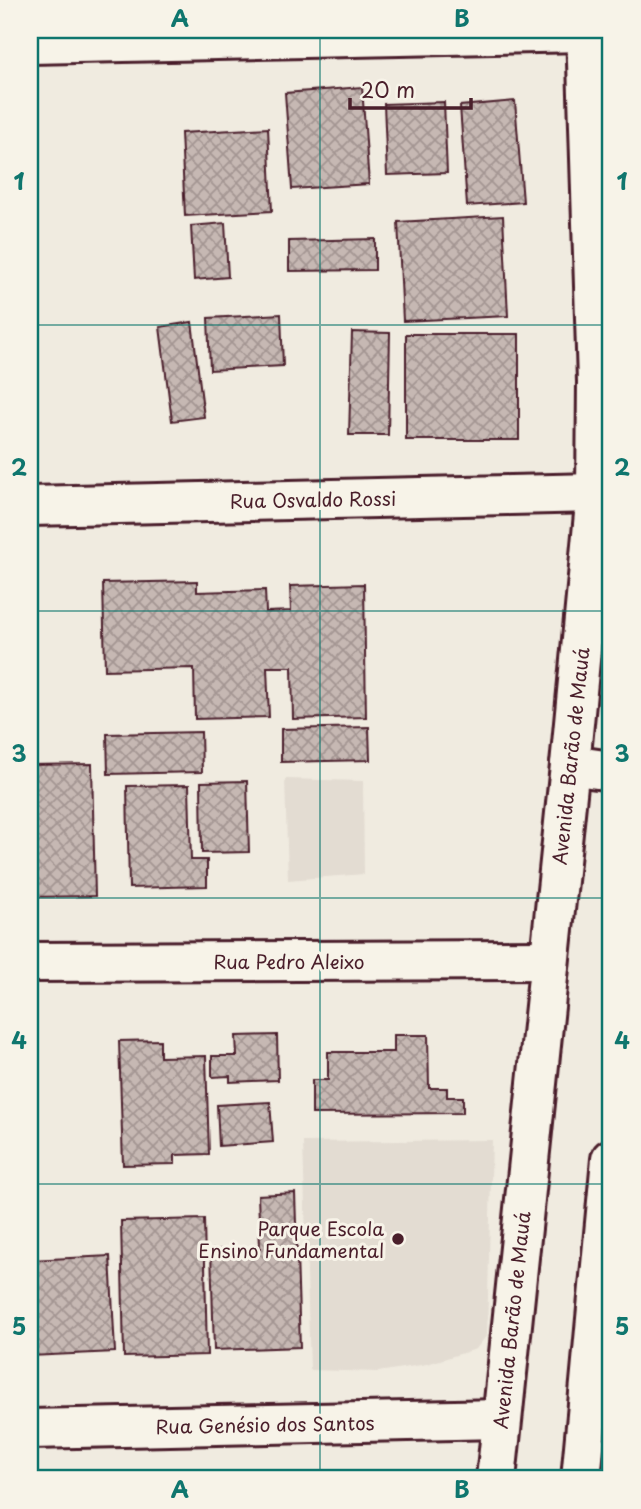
<svg xmlns="http://www.w3.org/2000/svg" width="641" height="1509" font-family="'Playpen Sans',sans-serif">
  <style>
    .built { fill: #e3dcd2 }
    .building { fill: url(#building-cross-hatch); stroke: #4a1f2b; stroke-width: 2 }
    .lines { fill: none; stroke-linecap: round; stroke-linejoin: round }
    .minor-casing { stroke: #4a1f2b; stroke-width: 44 }
    .minor { stroke: #f7f3e8; stroke-width: 38 }
    .grid { fill: none; stroke: #0f766e; stroke-width: 2; stroke-opacity: 0.55 }
    .poi-dot { fill: #4a1f2b; stroke: #f7f3e8; stroke-width: 2.5 }
    .labels { text-anchor: middle; dominant-baseline: central; stroke-width: 6; stroke-linejoin: round; paint-order: stroke }
    .street-label { font-size: 19px; fill: #4a1f2b; stroke: #f7f3e8 }
    .poi-label { font-size: 19px; fill: #4a1f2b; stroke: #f7f3e8; text-anchor: end }
    .neatline { fill: none; stroke: #0f766e; stroke-width: 2.5 }
    .grid-label { font-size: 23px; text-anchor: middle; font-weight: bold; fill: #0f766e }
  </style>
  <defs>
    <pattern id="building-cross-hatch" width="8" height="8" patternUnits="userSpaceOnUse" patternTransform="scale(1.75)"><rect width="8" height="8" fill="#c6b8b3"/><path d="M0 0l8 8M0 8l8-8" fill="none" stroke="#a39592"/></pattern>
  </defs>
  <rect width="100%" height="100%" fill="#f0ebe0"/>
  <filter id="ink" filterUnits="userSpaceOnUse"><feTurbulence type="fractalNoise" baseFrequency=".0143" numOctaves="2"/><feDisplacementMap in="SourceGraphic" scale="14" xChannelSelector="R" yChannelSelector="G"/><feConvolveMatrix kernelMatrix="1 2 1 2 8 2 1 2 1" color-interpolation-filters="sRGB"/></filter>
  <g filter="url(#ink)">
    <g class="built">
      <polygon points="285,779 363,781 364,874 288,880"/>
      <polygon points="492,1140 487,1335 476,1349 427,1364 378,1372 310,1370 303,1142"/>
    </g>
    <g class="building">
      <polygon points="362,87 369,184 292,189 285,93"/>
      <polygon points="515,101 523,202 467,206 460,106"/>
      <polygon points="444,102 447,173 387,175 384,104"/>
      <polygon points="268,128 272,211 185,216 181,133"/>
      <polygon points="503,216 508,316 403,321 398,222"/>
      <polygon points="225,223 228,277 194,280 191,226"/>
      <polygon points="375,239 375,270 289,271 289,241"/>
      <polygon points="281,314 283,366 210,370 208,318"/>
      <polygon points="192,322 204,417 172,421 160,327"/>
      <polygon points="352,332 390,333 388,435 349,435"/>
      <rect x="406" y="334" width="113" height="106"/>
      <polygon points="197,581 197,592 265,590 266,612 291,611 290,586 364,584 366,717 293,719 292,667 267,667 269,717 195,719 194,668 105,670 103,583"/>
      <polygon points="369,727 370,760 281,762 281,729"/>
      <polygon points="201,732 202,772 108,774 107,734"/>
      <polygon points="92,764 95,896 30,897 30,765"/>
      <polygon points="247,781 249,852 202,853 201,782"/>
      <polygon points="189,785 191,860 207,860 207,886 129,888 127,786"/>
      <polygon points="277,1035 278,1080 230,1082 230,1076 212,1077 212,1056 237,1056 236,1036"/>
      <polygon points="394,1035 428,1035 429,1088 447,1088 447,1097 463,1097 463,1113 312,1114 312,1080 328,1080 328,1052 394,1052"/>
      <polygon points="160,1040 160,1057 206,1056 209,1154 175,1155 175,1164 123,1165 119,1041"/>
      <polygon points="270,1102 273,1142 219,1146 217,1105"/>
      <polygon points="295,1193 300,1347 214,1350 211,1250 260,1248 258,1195"/>
      <polygon points="204,1219 207,1355 124,1357 121,1221"/>
      <polygon points="110,1256 115,1352 30,1356 30,1260"/>
    </g>
    <g class="lines">
      <g class="minor-casing">
        <g id="minor">
          <polyline points="30,44 586,32"/>
          <polyline points="30,506 596,493"/>
          <polyline points="570,765 611,771"/>
          <polyline points="30,962 549,960"/>
          <polyline points="30,1429 501,1419"/>
          <polyline points="496,1479 570,765 596,493 597,382 586,30"/>
          <polyline points="581,1479 611,1159"/>
        </g>
      </g>
      <use href="#minor" class="minor"/>
    </g>
  </g>
  <path class="grid" d="M320,30V1479M30,325H611M30,611H611M30,898H611M30,1184H611"/>
  <circle class="poi-dot" cx="398" cy="1239" r="7"/>
  <g class="labels">
    <g class="street-label">
      <text transform="translate(313 499) rotate(-1)">Rua Osvaldo Rossi</text>
      <text transform="translate(570 756) rotate(-84)">Avenida Barão de Mauá</text>
      <text x="289" y="961">Rua Pedro Aleixo</text>
      <text transform="translate(511 1320) rotate(-84)">Avenida Barão de Mauá</text>
      <text transform="translate(265 1424) rotate(-1)">Rua Genésio dos Santos</text>
    </g>
    <g class="poi-label">
      <text x="384" y="1228">Parque Escola<tspan x="384" dy="22">Ensino Fundamental</tspan></text>
    </g>
  </g>
  <rect width="641" height="1509" fill="none" stroke="#f7f3e8" stroke-width="77"/>
  <path d="M350 98v10h121v-10" fill="none" stroke="#4a1f2b" stroke-width="3.5"/>
  <text x="361" y="98" font-size="21" fill="#4a1f2b" stroke="#f7f3e8" stroke-width="5" paint-order="stroke">20 m</text>
  <rect x="38" y="38" width="564" height="1432" class="neatline"/>
  <g class="grid-label">
    <text x="180" y="27">A</text>
    <text x="462" y="27">B</text>
    <text x="19" y="190">1</text>
    <text x="622" y="190">1</text>
    <text x="19" y="476">2</text>
    <text x="622" y="476">2</text>
    <text x="19" y="762">3</text>
    <text x="622" y="762">3</text>
    <text x="19" y="1049">4</text>
    <text x="622" y="1049">4</text>
    <text x="19" y="1335">5</text>
    <text x="622" y="1335">5</text>
    <text x="180" y="1498">A</text>
    <text x="462" y="1498">B</text>
  </g>
</svg>
